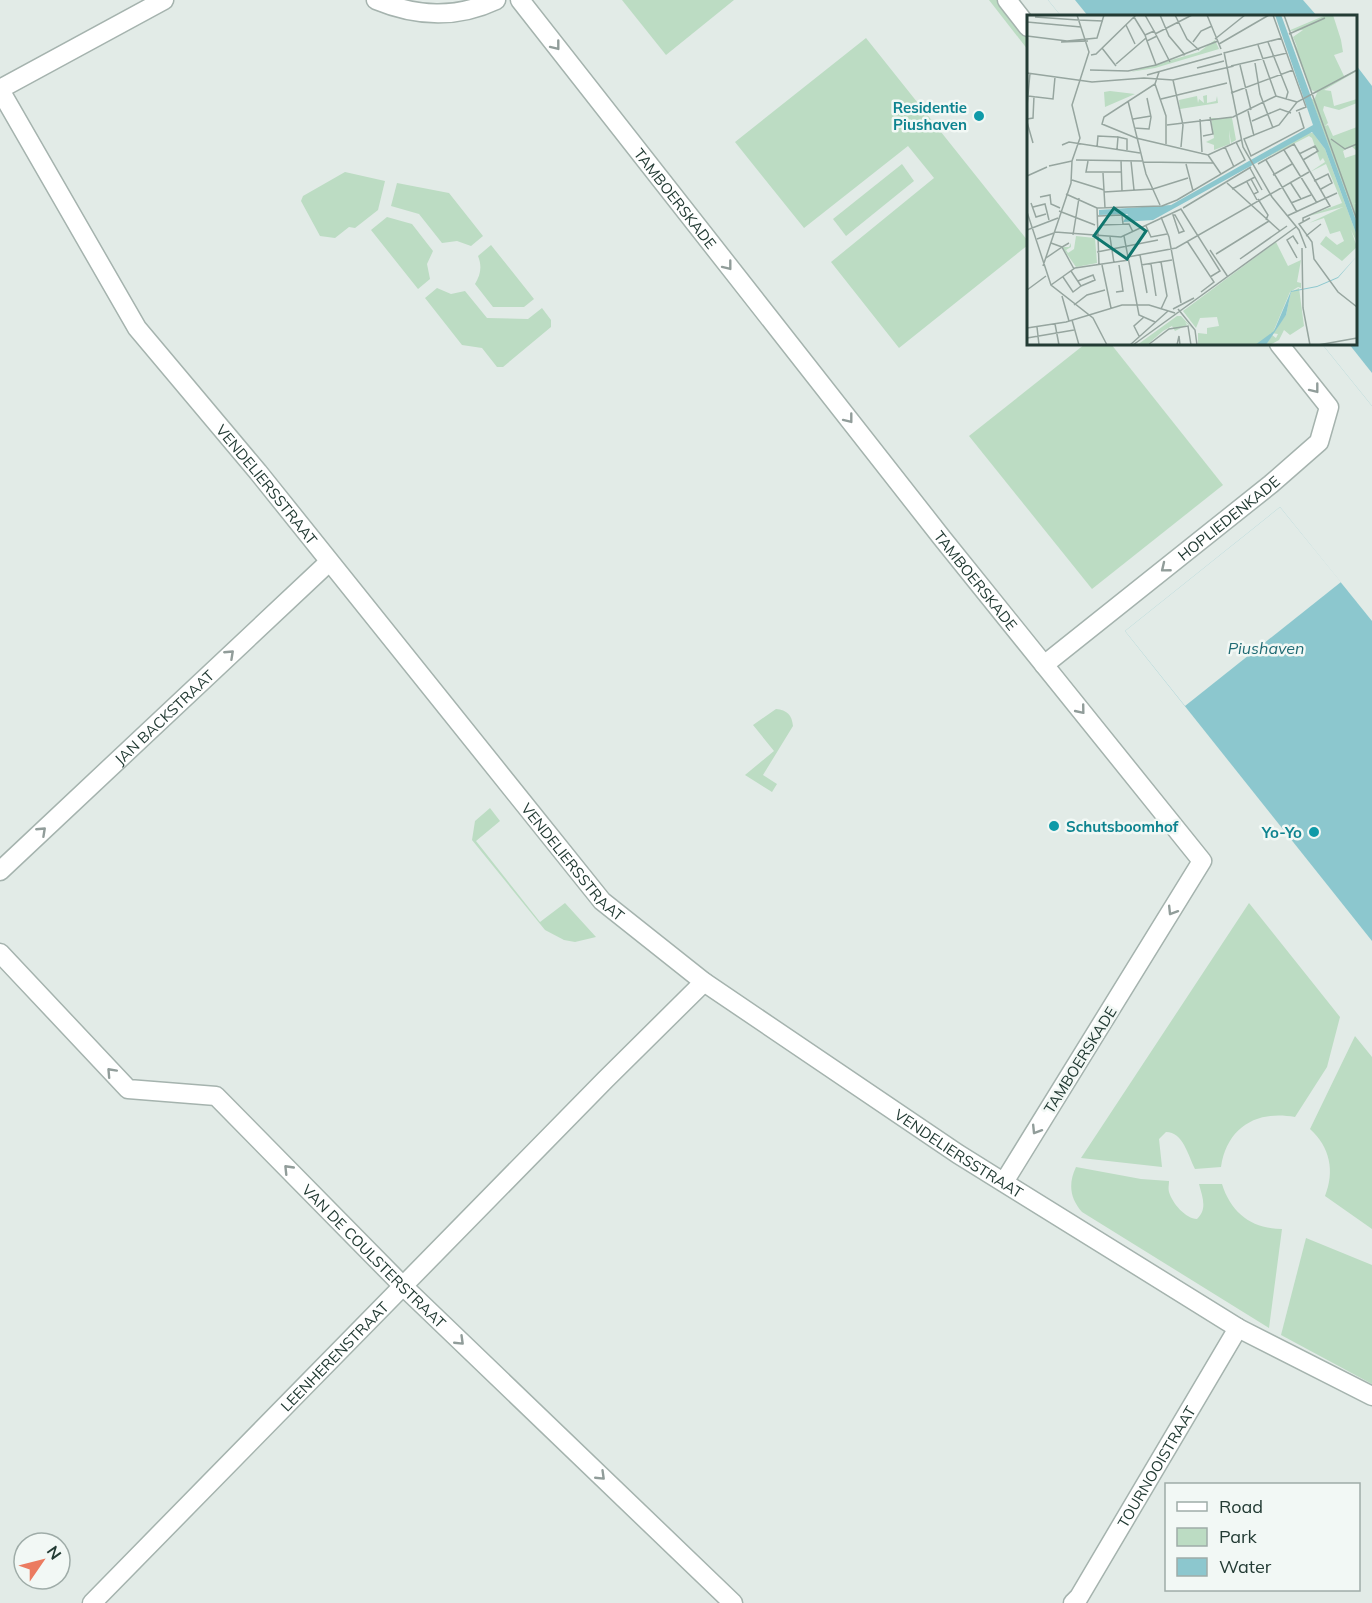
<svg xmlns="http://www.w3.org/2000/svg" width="1372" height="1603" font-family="Mulish,sans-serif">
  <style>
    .green { fill: #bcdcc3 }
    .water { fill: #8cc7ce }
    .pier { fill: #e2ebe7 }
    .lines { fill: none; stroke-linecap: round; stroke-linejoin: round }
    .minor-casing { stroke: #a5b3ae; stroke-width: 21 }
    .minor { stroke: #fff; stroke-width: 18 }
    .oneway { stroke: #919d9a }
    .culture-dot { fill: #0f9aa8; stroke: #f2f8f5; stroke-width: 2 }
    .labels { text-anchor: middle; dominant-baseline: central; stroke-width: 5; stroke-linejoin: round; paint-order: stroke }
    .culture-label { font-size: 15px; font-weight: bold; fill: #0d838f; stroke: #f2f8f5; text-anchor: end }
    .street-label { font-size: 15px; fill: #233b34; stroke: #f2f8f5 }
    .water-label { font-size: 16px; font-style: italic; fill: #206b74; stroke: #f2f8f5 }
    .inset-road { fill: none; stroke: #96a59f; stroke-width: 1.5 }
    .view { fill: #0f766e; fill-opacity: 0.15; stroke: #0f766e; stroke-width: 3 }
    .inset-edge { fill: none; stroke: #233b34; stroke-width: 3 }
  </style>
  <rect width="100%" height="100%" fill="#e2ebe7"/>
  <g class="green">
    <polygon points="622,0 734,0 666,55"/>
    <polygon points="989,0 999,0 1028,37 1028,50"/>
    <polygon points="866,38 1028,241 1028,245 899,348 831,262 934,178 908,146 804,228 735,142"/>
    <polygon points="902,164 914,181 846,236 833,219"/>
    <polygon points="345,172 385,181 378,210 355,228 349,227 335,238 320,236 301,201 303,196"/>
    <polygon points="397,183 449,193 483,236 471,246 457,241 442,243 419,214 391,206"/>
    <polygon points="387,217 412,224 433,251 427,264 430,279 418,289 371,230"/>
    <path d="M491,245L534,299L524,307H493L475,284C481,274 482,266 478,256Z"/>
    <polygon points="437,288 451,294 465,291 487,318 528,319 542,308 551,320 551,327 503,367 497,367 482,348 462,345 425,298"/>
    <polygon points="1085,344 1111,344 1223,485 1092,589 969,436"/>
    <path d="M776,709C787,710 792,715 793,726L763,775L777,784L772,792L745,775L774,751L753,725Z"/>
    <polygon points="490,808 500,821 476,841 540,922 565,903 596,937 575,942 564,940 545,930 472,840 475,821"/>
    <path d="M1249,903L1340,1017L1327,1067L1295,1117C1257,1110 1227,1127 1221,1167L1195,1169C1188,1155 1183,1132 1166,1132L1159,1139L1162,1167L1081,1158Z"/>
    <path d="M1355,1036L1372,1057V1229L1325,1196C1335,1171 1330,1147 1310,1129Z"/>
    <path d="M1076,1167L1141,1179L1169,1181C1169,1185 1168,1188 1169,1192C1172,1203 1186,1219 1197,1219C1208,1209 1202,1196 1199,1184H1222C1231,1213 1252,1229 1282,1229L1269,1328L1082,1212C1070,1198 1068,1184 1076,1167Z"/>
    <polygon points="1306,1238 1372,1265 1372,1384 1281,1335"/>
  </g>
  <g class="water">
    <polygon points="1048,0 1303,0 1317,16 1061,16"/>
    <polygon points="1356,65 1372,86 1372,406 1322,344 1356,344"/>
    <polygon points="1280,507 1372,621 1372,941 1125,631"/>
  </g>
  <g class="pier">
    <polygon points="1048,0 1075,0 1088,16 1061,16"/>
    <polygon points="1322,344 1349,344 1372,373 1372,406"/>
    <polygon points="1280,507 1341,582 1185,706 1125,631"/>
  </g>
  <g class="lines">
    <g class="minor-casing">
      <g id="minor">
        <path d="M376,0C417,17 456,19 496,0"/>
        <path id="s1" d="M520,0L942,538L1202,861L1004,1182"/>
        <polyline points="1007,0 1028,27"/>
        <polyline points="0,89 164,0"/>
        <path id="s2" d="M0,90L137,328L258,472L602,901L704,982L958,1154L1238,1328L1372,1396"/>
        <path id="s3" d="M1044,665L1271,484L1319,442L1329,407L1279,344"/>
        <path id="s4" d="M0,871L329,562"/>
        <path id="s5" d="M0,953L128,1089L216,1096L403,1286L733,1603"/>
        <path id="s6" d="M92,1603L605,1080L704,982"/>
        <path id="s7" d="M1073,1603L1079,1597L1238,1328"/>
      </g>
    </g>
    <use href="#minor" class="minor"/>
  </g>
  <defs><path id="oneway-chevron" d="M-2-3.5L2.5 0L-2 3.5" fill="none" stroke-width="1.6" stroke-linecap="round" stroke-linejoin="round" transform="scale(1.5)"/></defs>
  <g class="oneway">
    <use href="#oneway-chevron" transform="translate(556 46) rotate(52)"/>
    <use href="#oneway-chevron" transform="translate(728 266) rotate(52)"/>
    <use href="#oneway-chevron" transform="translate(1315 389) rotate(52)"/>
    <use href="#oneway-chevron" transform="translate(849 419) rotate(52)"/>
    <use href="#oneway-chevron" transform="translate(1165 568) rotate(141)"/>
    <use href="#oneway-chevron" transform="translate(230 654) rotate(-43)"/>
    <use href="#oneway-chevron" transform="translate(1081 710) rotate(51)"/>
    <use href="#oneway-chevron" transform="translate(42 831) rotate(-43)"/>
    <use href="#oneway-chevron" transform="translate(1172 911) rotate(122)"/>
    <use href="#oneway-chevron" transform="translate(111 1072) rotate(-133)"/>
    <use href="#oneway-chevron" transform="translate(1036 1130) rotate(122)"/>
    <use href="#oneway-chevron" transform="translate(288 1169) rotate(-134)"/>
    <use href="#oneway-chevron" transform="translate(460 1341) rotate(44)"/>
    <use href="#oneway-chevron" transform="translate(601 1476) rotate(44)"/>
  </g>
  <g class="culture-dot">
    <circle cx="979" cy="116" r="6"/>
    <circle cx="1054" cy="826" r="6"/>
    <circle cx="1314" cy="832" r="6"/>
  </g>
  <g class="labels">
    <g class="culture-label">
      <text x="967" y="107">Residentie<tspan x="967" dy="17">Piushaven</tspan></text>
      <text x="1066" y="826" text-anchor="start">Schutsboomhof</text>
      <text x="1302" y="832">Yo-Yo</text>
    </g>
    <g class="street-label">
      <text stroke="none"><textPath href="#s1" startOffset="252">TAMBOERSKADE</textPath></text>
      <text stroke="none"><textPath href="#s2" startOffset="478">VENDELIERSSTRAAT</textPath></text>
      <text stroke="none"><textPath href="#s3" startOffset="236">HOPLIEDENKADE</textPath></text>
      <text stroke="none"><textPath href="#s1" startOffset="738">TAMBOERSKADE</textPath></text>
      <text stroke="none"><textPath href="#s4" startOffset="225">JAN BACKSTRAAT</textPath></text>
      <text stroke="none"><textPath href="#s2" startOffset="964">VENDELIERSSTRAAT</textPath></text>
      <text transform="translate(1080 1060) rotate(-58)">TAMBOERSKADE</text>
      <text stroke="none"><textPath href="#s2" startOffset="1450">VENDELIERSSTRAAT</textPath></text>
      <text stroke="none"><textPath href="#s5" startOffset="500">VAN DE COULSTERSTRAAT</textPath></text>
      <text stroke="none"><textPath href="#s6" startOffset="346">LEENHERENSTRAAT</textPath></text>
      <text stroke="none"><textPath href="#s7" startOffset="160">TOURNOOISTRAAT</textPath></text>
    </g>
    <g class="water-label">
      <text x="1266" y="648">Piushaven</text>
    </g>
  </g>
  <g transform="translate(1027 15)">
    <rect width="330" height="330" fill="#e2ebe7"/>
    <path d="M299,0H306L314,25L316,37L307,40L317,61L330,56L297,75L304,76L307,91L330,84V88L312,95L297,91L296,95L301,108L298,111L301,110L306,121L330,112V136L324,131L316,136L318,143L330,139V187L327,189L330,188V208L284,83L287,85L290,78L283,74L263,20L271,34L266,22L276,15L261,16ZM188,25L192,34L128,53L103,57L172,37ZM83,76L108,79L78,92L77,77ZM180,80V88L189,86L190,81L191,88L153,94L152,85L170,81L171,88L172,84L177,88L176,81ZM184,103H205L209,125L204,128L202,115L203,129L187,135V130L179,127L187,123ZM281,118H286L298,134L330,221V228L324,215L330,232L315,246L293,229L299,221L310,230L317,226L313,216L303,219L297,203L282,208L316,192L278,202L315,188L299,149L283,157L298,147L296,143L293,146L285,123L282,121L227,149ZM49,221L68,223L70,248L49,252L35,232H42L44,228V232L39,235L41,238L47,234ZM249,227L261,251L274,245L270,267L274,268V273L271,272L263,277L247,315L259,300L264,277L272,273L277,311L263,320L257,315L252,325L243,330H239L245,320L249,323L251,319L244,318L236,330H171V318L180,319V313L192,311L190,302L173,303L169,313L156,296ZM150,301H154L166,314L158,307L160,310L148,316L145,311L136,316L120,330H110Z" fill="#bcdcc3"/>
    <path d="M248,0H254L256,5L330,208V221L298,134L285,117L126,205L96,207L101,199L72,200V195L144,190L286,110ZM330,241L311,263L290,272L264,277L259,300L239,330H228L247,316L264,276L290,271L311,262Z" fill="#8cc7ce"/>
    <path class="inset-road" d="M118,0L127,16M133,0L142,21L158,40M148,0L160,24L172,35M180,0L194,34M246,0L279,92L269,96M257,0L330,205M8,2L51,5M107,2L118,20M51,5L76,6M0,7L54,12M99,10L108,29M128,19L165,0M262,19L298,3M0,21L40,26L70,23L77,0M130,21L120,26L118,20L127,16L143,47M188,24L218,0M120,26L129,50M34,27L61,26M166,27L174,16L185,11M241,27L261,77L259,84M192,29L242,0M231,30L249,81M75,33L89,51M197,37L216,132L245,182L272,215L279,233M197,38L255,23M64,40L69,39L109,0M228,48L233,79L246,113M89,49L119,23M213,50L224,95M204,51L260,38M170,53L197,46M63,55L101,56L129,50L191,26M132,57L128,69L77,102L75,109L109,123L181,140L214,125M0,58L65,67L117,63L146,65L207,51M120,60L195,39M146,65L156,110L154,132M128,69L139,101V129M204,78L266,55M1,81L26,84L28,62M134,84L200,68M101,86L119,159L133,190M0,91L3,58M221,96L227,121M272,97L277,113L224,141L217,124L252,110L270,87L330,55M0,104L6,103L7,81M106,104L124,101M173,104L175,137M225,106L253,94L264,98M0,107L6,128M140,110L206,102L249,81L270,87M107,113L122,114L124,102L120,83M176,121L186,119L183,102M304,124L318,134L330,129M35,130L42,127L113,138M70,132L71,121L91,122M198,132L207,152M90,134L91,122L100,124V135M257,135L290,188M272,139L288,131L291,136L276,145M181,140L194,159M49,145L115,146M94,145L95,176M239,145L270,197M61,146L59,157H94M104,146L107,175M116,147L186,148M159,149L166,176M231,149L267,129L303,191L276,203V206M22,151L45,146M223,153L235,175M76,158L78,193M246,160L265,149M0,161L20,152M224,164L231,177L227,179M45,165L77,175M287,166L301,159L305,168L294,174M220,167L230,185M263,167L274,184M200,168L253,216M205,174L228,162M77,177L126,174L161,163M39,179L70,193M13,182L23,180L24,189L33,193M231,184L241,200L239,205M4,188L9,202L19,199M264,188L284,180M6,192L18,189L22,205M70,193L135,191L150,185L218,145L209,127M70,193L72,250M156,193L224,152M32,196L68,210M0,197L24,270L66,303L80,330M146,200H148L157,216L152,218ZM71,201L95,200L96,209M260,201L310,178M134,202L142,222L154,288M283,203L272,209L285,227L287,244L311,277L330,292M74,210L102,209L106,217M119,211L124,222L140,219M0,215L31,203M28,217L94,222L154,194L193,256L183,262M46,220L52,183M97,221L112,300L128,307M279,221L294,209M83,222L87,248M10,224L27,218M160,226L187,267L174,277M42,228L35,232L47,254M275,233L276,293L283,330M183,235L201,262M70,237L131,225M189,239L242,206M113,240L120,278M101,242L149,233L282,157M19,243L35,232L24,228M270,243L260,225L266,221L271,229M213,244L260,211M134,247L140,281L134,294M124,249L129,281M75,250L84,293M114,250L145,245M16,251L44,168L45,146L53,123L45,90L62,37L50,0M44,256L54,271L68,265L66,260L51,266M36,262L46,277L54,271M24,270L48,253L102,245M0,275L19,261M89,277L96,276L92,250M35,281L42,306M47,290L60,280L78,275M146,294L167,283M151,294L168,315L170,330M45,305L52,330M28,309L32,330M10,312L12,330M0,313L39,307L95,290H122L148,298M112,321L107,311L117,302M0,323L47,315M103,330L141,296M106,330L269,212M121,330L142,314L161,311L164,330M150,330L152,321L153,330M291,330L330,323"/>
    <path class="view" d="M87,193L119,216L100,244L67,221Z"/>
    <rect width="330" height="330" class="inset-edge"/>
  </g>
  <rect x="1165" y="1483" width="195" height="108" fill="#f2f8f5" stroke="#9faca8" stroke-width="1.5"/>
  <rect x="1177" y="1502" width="30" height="9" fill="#ffffff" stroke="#9faca8" stroke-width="1.5"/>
  <text x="1219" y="1513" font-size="18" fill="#233b34">Road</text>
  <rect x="1177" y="1528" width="30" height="18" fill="#bcdcc3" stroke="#9faca8" stroke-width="1.5"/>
  <text x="1219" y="1543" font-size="18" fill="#233b34">Park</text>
  <rect x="1177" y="1558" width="30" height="18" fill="#8cc7ce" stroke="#9faca8" stroke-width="1.5"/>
  <text x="1219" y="1573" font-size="18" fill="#233b34">Water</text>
  <g transform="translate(42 1561) rotate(55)"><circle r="28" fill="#f2f8f5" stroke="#9faca8" stroke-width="1.5"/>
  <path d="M0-4.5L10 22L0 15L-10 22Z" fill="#eb7b60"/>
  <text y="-9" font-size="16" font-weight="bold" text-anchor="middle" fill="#233b34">N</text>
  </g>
</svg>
